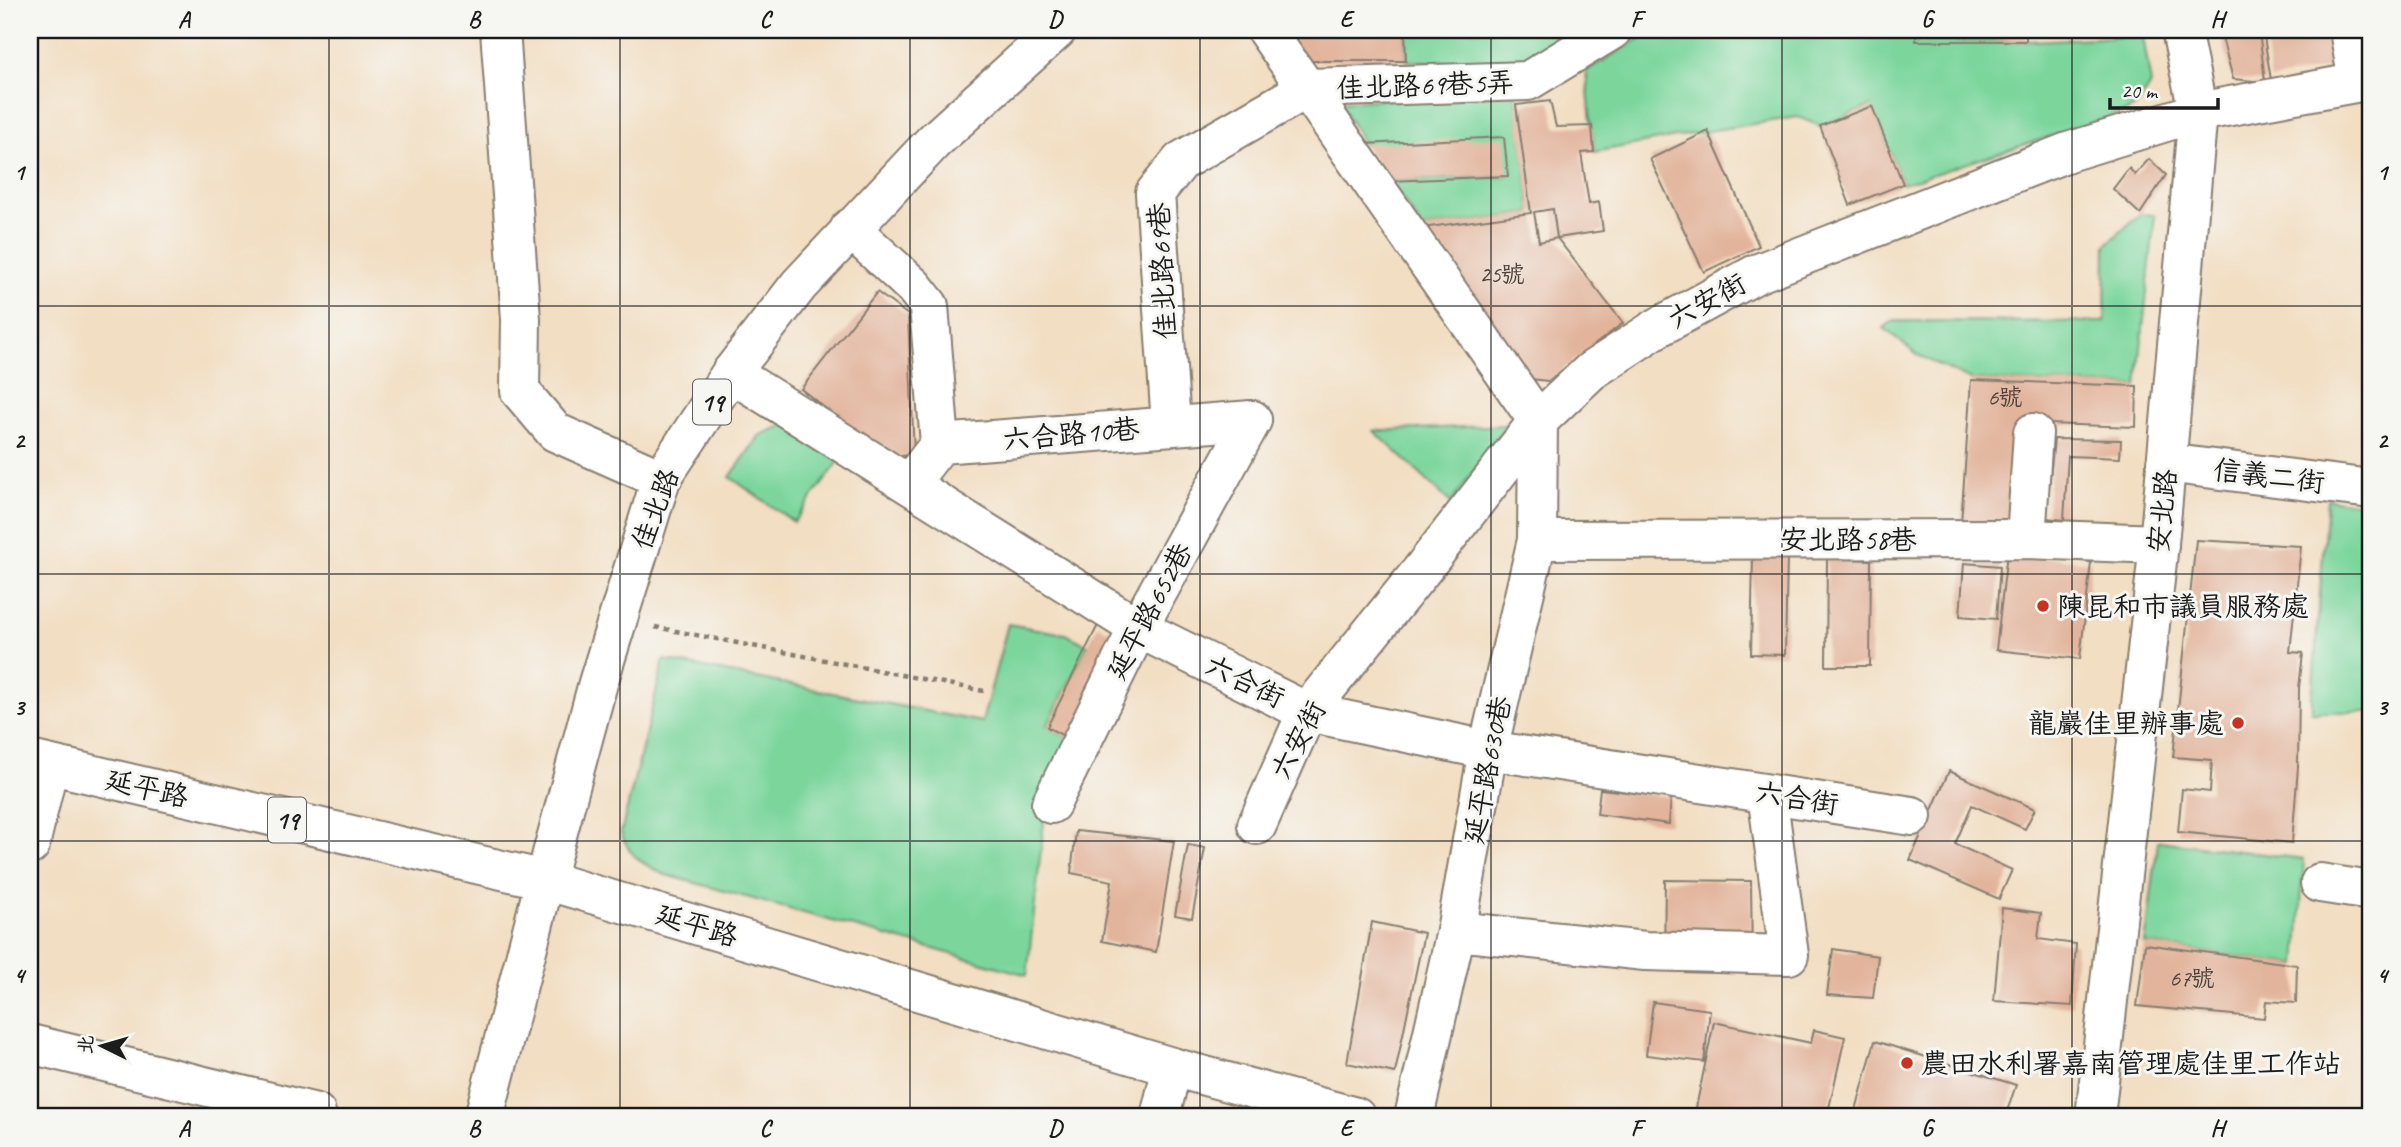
<svg xmlns="http://www.w3.org/2000/svg" width="2401" height="1147" font-family="Caveat,'LXGW WenKai TC',sans-serif">
  <style>
    .green { fill: #7cd69c; stroke: #4c795c; stroke-width: 2 }
    .building { fill: #e2b49b }
    .lines { fill: none; stroke-linecap: round; stroke-linejoin: round }
    .minor-casing { stroke: #877d6f; stroke-width: 42 }
    .major-casing { stroke: #877d6f; stroke-width: 42 }
    .path { stroke: #877d6f; stroke-width: 4.5; stroke-dasharray: 5 5; stroke-linecap: butt }
    .minor { stroke: #fff; stroke-width: 38 }
    .major { stroke: #fff; stroke-width: 38 }
    .grid { fill: none; stroke: #1c1c1c; stroke-width: 2; stroke-opacity: 0.55 }
    .poi-dot { fill: #c8321e; stroke: #f6f6f2; stroke-width: 2.5 }
    .labels { text-anchor: middle; dominant-baseline: central; stroke-width: 6; stroke-linejoin: round; paint-order: stroke }
    .number-label { font-size: 24px; fill: #4e423c }
    .shield { fill: #f6f6f2; stroke: #5d5d5c; stroke-width: 2 }
    .shield-label { font-size: 26px; font-weight: bold; fill: #1c1c1c }
    .street-label { font-size: 28px; fill: #1c1c1c; stroke: #f6f6f2 }
    .poi-label { font-size: 28px; fill: #1c1c1c; stroke: #f6f6f2; text-anchor: start }
    .neatline { fill: none; stroke: #1c1c1c; stroke-width: 2.5 }
    .grid-label { font-size: 23px; text-anchor: middle; font-weight: bold; fill: #1c1c1c }
  </style>
  <rect width="100%" height="100%" fill="#f6f6f2"/>
  <filter id="ink" filterUnits="userSpaceOnUse"><feTurbulence type="fractalNoise" baseFrequency=".0143" numOctaves="2"/><feDisplacementMap in="SourceGraphic" scale="14" xChannelSelector="R" yChannelSelector="G"/><feConvolveMatrix kernelMatrix="1 2 1 2 8 2 1 2 1" color-interpolation-filters="sRGB"/></filter>
  <filter id="wash" filterUnits="userSpaceOnUse"><feTurbulence type="fractalNoise" baseFrequency=".00686" numOctaves="4" result="noise"/><feDisplacementMap in="SourceGraphic" scale="28" xChannelSelector="R" yChannelSelector="G"/><feGaussianBlur stdDeviation="1.57" result="paint"/><feColorMatrix in="noise" values="0 0 0 0 0 0 0 0 0 0 0 0 0 0 0 0 0 1.4 0 .05"/><feComposite in="paint" operator="in"/></filter>
  <g filter="url(#wash)">
    <rect width="100%" height="100%" fill="#f2dec2"/>
    <g class="green">
      <polygon points="1405,30 1584,30 1518,64 1406,61"/>
      <polygon points="1654,30 1840,33 1842,30 1916,30 1916,41 2026,41 2143,36 2151,84 2138,105 2128,111 1903,184 1871,106 1820,126 1798,117 1708,131 1594,152 1586,71"/>
      <polygon points="1515,92 1531,213 1422,228 1390,181 1508,176 1364,144 1339,102"/>
      <polygon points="2140,214 2155,215 2137,386 1971,380 1917,355 1884,328 1893,321 2105,322 2106,245"/>
      <polygon points="789,423 840,460 794,522 730,477 760,435"/>
      <polygon points="1506,425 1451,503 1374,431"/>
      <polygon points="2327,499 2371,505 2371,712 2311,712"/>
      <path d="M1008,624L1065,634L1088,645L1047,726L1071,740L1047,795L1027,975L663,874C640,862 631,858 621,833L664,660L982,722Z"/>
      <polygon points="2158,841 2304,859 2297,965 2145,944"/>
    </g>
    <g id="blocks">
      <g class="building">
        <polygon points="1284,30 1405,30 1406,61 1301,61"/>
        <rect x="1916" y="30" width="110" height="11"/>
        <polygon points="2220,30 2259,30 2265,82 2233,79"/>
        <polygon points="2263,30 2333,30 2338,66 2271,80"/>
        <polygon points="1550,101 1556,127 1592,126 1594,152 1581,153 1589,204 1599,202 1603,231 1557,238 1553,209 1534,212 1539,242 1557,238 1623,323 1548,381 1522,378 1422,228 1531,213 1516,105"/>
        <polygon points="1872,106 1903,184 1850,205 1820,126"/>
        <polygon points="1708,131 1759,246 1704,272 1650,159"/>
        <polygon points="1504,137 1508,176 1390,181 1364,144"/>
        <polygon points="2149,159 2166,175 2140,214 2113,189 2129,168 2135,175"/>
        <polygon points="877,292 908,315 914,454 888,458 801,389"/>
        <polygon points="1971,380 2137,386 2136,427 2019,423 2011,528 1961,524"/>
        <polygon points="2054,439 2121,440 2120,458 2068,456 2064,520 2046,518"/>
        <polygon points="2196,540 2301,546 2290,652 2303,653 2299,688 2298,767 2292,843 2178,832 2182,789 2210,792 2212,760 2173,757"/>
        <polygon points="2007,553 2091,562 2080,659 1996,650"/>
        <polygon points="1753,555 1787,557 1785,655 1751,654"/>
        <polygon points="1827,558 1871,560 1870,666 1826,666"/>
        <polygon points="1964,563 2000,566 1996,619 1960,616"/>
        <polygon points="1098,625 1123,638 1071,740 1047,727"/>
        <polygon points="1949,771 2035,809 2025,829 1972,805 1955,844 2012,870 1999,899 1910,860"/>
        <polygon points="1600,789 1671,797 1669,824 1597,814"/>
        <polygon points="1076,831 1174,841 1156,952 1102,941 1112,881 1071,873"/>
        <polygon points="1188,845 1205,848 1192,918 1175,915"/>
        <polygon points="1665,880 1751,881 1752,960 1664,960"/>
        <polygon points="2002,908 2041,913 2038,939 2076,944 2072,1006 1994,1001"/>
        <polygon points="1372,922 1424,933 1395,1073 1347,1063"/>
        <polygon points="2145,944 2297,965 2296,1003 2266,1001 2264,1018 2137,1006"/>
        <polygon points="1833,949 1878,956 1873,998 1827,995"/>
        <polygon points="1653,1002 1710,1010 1704,1062 1646,1055"/>
        <polygon points="1714,1022 1811,1043 1814,1030 1845,1037 1827,1117 1694,1117"/>
        <polygon points="1875,1041 2016,1085 2005,1117 1854,1117"/>
      </g>
    </g>
  </g>
  <g filter="url(#ink)">
    <use href="#blocks" fill-opacity="0" stroke="#877d6f" stroke-width="2"/>
    <g class="lines">
      <g class="minor-casing">
        <g id="minor">
          <polyline points="500,30 521,319 520,391 555,432 661,479"/>
          <polyline points="1266,30 1538,421"/>
          <polyline points="2349,30 2358,82"/>
          <polyline points="850,228 914,287 929,306 940,444"/>
          <polyline points="731,373 1138,628 1307,712 1488,750 1912,816"/>
          <polyline points="1170,410 1155,193 1181,161 1308,88 1528,81 1612,30"/>
          <polyline points="2166,463 2371,489"/>
          <polyline points="909,484 940,444 1252,420"/>
          <polyline points="2026,539 2033,433"/>
          <polyline points="1537,540 2026,539 2159,544"/>
          <polyline points="1051,804 1138,628 1252,420"/>
          <polyline points="1257,825 1307,712 1421,571 1538,421 1591,371 1657,328 1756,274 2068,152 2198,112 2371,80"/>
          <polyline points="30,845 49,765"/>
          <polyline points="2320,883 2371,891"/>
          <polyline points="1456,931 1645,951 1789,955 1767,794"/>
          <polyline points="30,1044 316,1113"/>
          <polyline points="484,1117 545,880 1172,1067 1356,1117"/>
          <polyline points="1160,1117 1172,1067"/>
          <polyline points="1414,1117 1456,931 1488,750 1537,540 1538,421"/>
          <polyline points="2095,1117 2159,544 2198,112 2181,30"/>
        </g>
      </g>
      <g class="major-casing">
        <polyline id="major" points="30,760 545,880 598,683 661,479 731,373 799,285 934,141 1057,30"/>
      </g>
      <polyline class="path" points="655,627 984,691"/>
      <use href="#minor" class="minor"/>
      <use href="#major" class="major"/>
    </g>
  </g>
  <path class="grid" d="M329,30V1117M620,30V1117M910,30V1117M1200,30V1117M1491,30V1117M1782,30V1117M2072,30V1117M30,306H2371M30,574H2371M30,841H2371"/>
  <g class="poi-dot">
    <circle cx="2043" cy="606" r="7"/>
    <circle cx="2238" cy="723" r="7"/>
    <circle cx="1907" cy="1063" r="7"/>
  </g>
  <g class="labels">
    <g class="number-label">
      <text x="1502" y="274">25號</text>
      <text x="2005" y="397">6號</text>
      <text x="2192" y="978">67號</text>
    </g>
    <g class="shield">
      <rect x="693" y="379.5" width="38" height="45" rx="5"/>
      <rect x="268" y="797.5" width="38" height="45" rx="5"/>
    </g>
    <g class="shield-label">
      <text x="712" y="402">19</text>
      <text x="287" y="820">19</text>
    </g>
    <g class="street-label">
      <text transform="translate(1425 85) rotate(-2)">佳北路69巷5弄</text>
      <text transform="translate(1162 271) rotate(-93)">佳北路69巷</text>
      <text transform="translate(1707 301) rotate(-29)">六安街</text>
      <text transform="translate(1071 434) rotate(-5)">六合路10巷</text>
      <text transform="translate(2269 476) rotate(7)">信義二街</text>
      <text transform="translate(655 509) rotate(-69)">佳北路</text>
      <text transform="translate(2162 511) rotate(-84)">安北路</text>
      <text x="1848" y="539">安北路58巷</text>
      <text transform="translate(1149 611) rotate(-62)">延平路652巷</text>
      <text transform="translate(1245 681) rotate(26)">六合街</text>
      <text transform="translate(1298 740) rotate(-62)">六安街</text>
      <text transform="translate(1487 770) rotate(-79)">延平路630巷</text>
      <text transform="translate(147 788) rotate(13)">延平路</text>
      <text transform="translate(1797 798) rotate(9)">六合街</text>
      <text transform="translate(697 925) rotate(17)">延平路</text>
    </g>
    <g class="poi-label">
      <text x="2057" y="606">陳昆和市議員服務處</text>
      <text x="2224" y="723" text-anchor="end">龍巖佳里辦事處</text>
      <text x="1921" y="1063">農田水利署嘉南管理處佳里工作站</text>
    </g>
  </g>
  <rect width="2401" height="1147" fill="none" stroke="#f6f6f2" stroke-width="77"/>
  <g transform="translate(102 1046) rotate(275)" stroke="#f6f6f2" stroke-width="5" paint-order="stroke">
  <path d="M0-5L12 26L0 18L-12 26Z" fill="#1c1c1c"/>
  <text y="-10" font-size="19" font-weight="bold" text-anchor="middle" fill="#1c1c1c">北</text>
  </g>
  <path d="M2110 98v10h108v-10" fill="none" stroke="#1c1c1c" stroke-width="3.5"/>
  <text x="2121" y="98" font-size="21" fill="#1c1c1c" stroke="#f6f6f2" stroke-width="5" paint-order="stroke">20 m</text>
  <rect x="38" y="38" width="2324" height="1070" class="neatline"/>
  <g class="grid-label">
    <text x="184" y="27">A</text>
    <text x="474" y="27">B</text>
    <text x="765" y="27">C</text>
    <text x="1055" y="27">D</text>
    <text x="1346" y="27">E</text>
    <text x="1636" y="27">F</text>
    <text x="1927" y="27">G</text>
    <text x="2217" y="27">H</text>
    <text x="19" y="180">1</text>
    <text x="2382" y="180">1</text>
    <text x="19" y="448">2</text>
    <text x="2382" y="448">2</text>
    <text x="19" y="715">3</text>
    <text x="2382" y="715">3</text>
    <text x="19" y="983">4</text>
    <text x="2382" y="983">4</text>
    <text x="184" y="1136">A</text>
    <text x="474" y="1136">B</text>
    <text x="765" y="1136">C</text>
    <text x="1055" y="1136">D</text>
    <text x="1346" y="1136">E</text>
    <text x="1636" y="1136">F</text>
    <text x="1927" y="1136">G</text>
    <text x="2217" y="1136">H</text>
  </g>
</svg>
